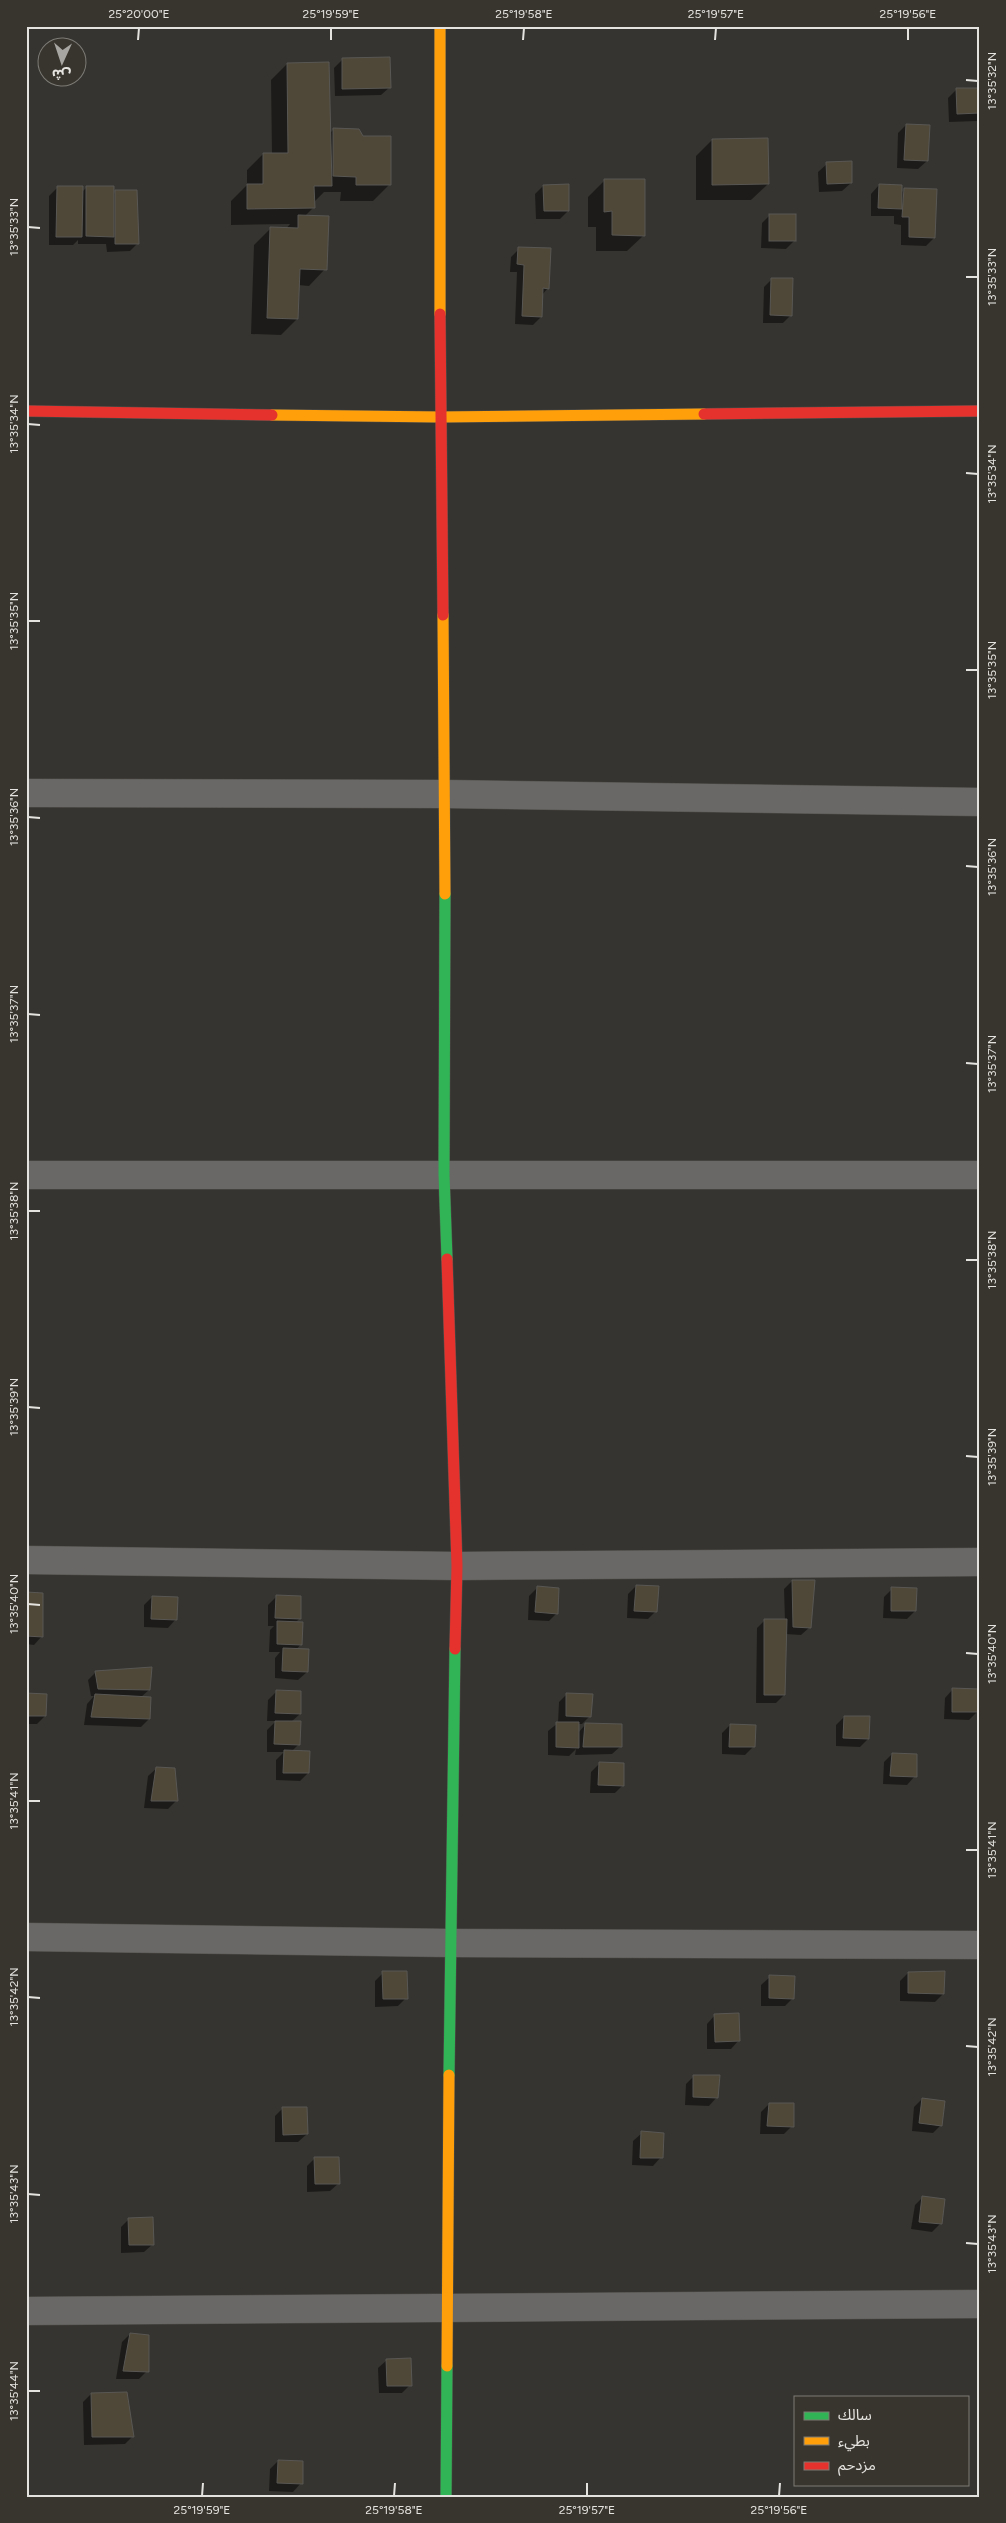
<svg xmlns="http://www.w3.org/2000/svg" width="1006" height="2523" font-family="Figtree,'Noto Sans Arabic',sans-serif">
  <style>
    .shadow { fill: #0007 }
    .building { fill: #4f4838; stroke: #595754 }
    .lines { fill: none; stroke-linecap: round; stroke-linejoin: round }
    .street-casing { stroke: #52504c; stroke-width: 29 }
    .fast-casing { stroke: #52504c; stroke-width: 12 }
    .slow-casing { stroke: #52504c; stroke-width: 12 }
    .jam-casing { stroke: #52504c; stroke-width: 12 }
    .street { stroke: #696866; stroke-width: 28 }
    .fast { stroke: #30b455; stroke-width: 11 }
    .slow { stroke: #ff9f0a; stroke-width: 11 }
    .jam { stroke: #e5322d; stroke-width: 11 }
    .ticks { fill: none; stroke: #e5e3df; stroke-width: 2 }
    .neatline { fill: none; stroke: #e5e3df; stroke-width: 2 }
    .ticks-label { font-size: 12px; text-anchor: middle; fill: #e5e3df }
  </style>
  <rect width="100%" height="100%" fill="#363430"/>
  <g class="shadow">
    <polygon points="342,60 390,87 381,95 335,96 334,68"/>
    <polygon points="287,64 329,134 334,129 389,185 373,201 340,201 341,192 324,192 314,202 313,208 305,216 325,269 309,286 298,285 297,319 281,335 251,334 254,245 270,229 286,229 290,224 231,225 231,201 247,185 247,170 263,154 272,154 271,80"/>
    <polygon points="980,89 980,118 977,121 949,122 948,98 956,90"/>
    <polygon points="906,125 927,161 918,169 897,168 898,133"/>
    <polygon points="712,140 768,184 751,200 696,200 696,156"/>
    <polygon points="827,164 851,183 842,191 819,192 818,172"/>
    <polygon points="605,180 644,235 627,251 596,251 596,227 588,227 588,197"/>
    <polygon points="879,185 901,193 904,190 934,238 926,246 901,245 901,225 894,224 894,216 871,216 871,194"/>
    <polygon points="543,186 568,211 560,219 536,219 535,194"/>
    <polygon points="57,188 82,192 86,188 113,194 116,191 138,243 130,251 107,252 106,244 78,244 78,240 73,245 49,245 49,196"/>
    <polygon points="770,215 794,241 786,249 761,248 762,223"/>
    <polygon points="519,249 548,288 542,295 541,317 533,325 515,324 517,272 510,272 511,257"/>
    <polygon points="772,279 791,315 783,323 763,323 764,287"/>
    <polygon points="792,1581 810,1627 801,1635 785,1634 784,1695 776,1703 756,1703 757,1628 765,1620 785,1621 784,1589"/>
    <polygon points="636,1586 656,1611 648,1619 627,1618 628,1594"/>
    <polygon points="537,1588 557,1613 549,1621 528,1620 529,1596"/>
    <polygon points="892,1589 915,1611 907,1619 883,1618 884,1597"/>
    <polygon points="26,1593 42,1636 34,1645 26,1644"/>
    <polygon points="152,1597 176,1619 168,1628 144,1627 144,1605"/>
    <polygon points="276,1597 300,1618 295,1623 301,1644 296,1650 307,1672 298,1680 275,1678 275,1658 280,1652 269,1652 270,1630 274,1626 268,1626 268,1605"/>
    <polygon points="96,1672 149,1690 141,1697 149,1719 141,1727 84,1725 87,1704 94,1696 91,1696 88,1680"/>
    <polygon points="953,1689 977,1712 969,1720 944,1719 945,1698"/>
    <polygon points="276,1692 300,1714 291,1722 299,1744 291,1752 308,1773 300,1781 276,1780 276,1760 284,1752 267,1752 267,1730 276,1721 267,1721 268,1700"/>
    <polygon points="567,1694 590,1716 582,1724 578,1724 578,1733 585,1725 621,1746 612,1754 575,1755 576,1749 569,1756 548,1755 548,1731 558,1723 559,1702"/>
    <polygon points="26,1695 45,1716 37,1724 26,1724"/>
    <polygon points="844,1717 868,1739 860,1747 836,1746 836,1725"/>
    <polygon points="730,1725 753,1747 745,1755 722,1754 722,1733"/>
    <polygon points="892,1754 915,1776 907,1785 883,1784 884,1762"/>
    <polygon points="599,1764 623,1785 615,1793 590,1793 591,1772"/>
    <polygon points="157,1768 176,1801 168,1809 144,1808 148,1776"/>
    <polygon points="383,1973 406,1998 398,2006 375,2007 375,1981"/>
    <polygon points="908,1973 943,1994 935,2002 900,2001 900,1981"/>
    <polygon points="770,1977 793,1998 785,2006 761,2006 761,1985"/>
    <polygon points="715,2015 739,2040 731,2049 707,2049 707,2024"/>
    <polygon points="694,2076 717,2097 709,2106 685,2105 686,2084"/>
    <polygon points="922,2099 941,2125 933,2133 912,2131 914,2107"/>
    <polygon points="769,2104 792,2126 784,2134 760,2134 761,2112"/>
    <polygon points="283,2108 307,2134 298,2142 275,2142 275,2116"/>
    <polygon points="642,2133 661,2157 653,2166 632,2165 633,2141"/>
    <polygon points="315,2158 339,2183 330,2191 307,2192 307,2166"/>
    <polygon points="923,2197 940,2224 932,2232 911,2229 915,2205"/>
    <polygon points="129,2219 153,2244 144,2252 121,2253 121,2227"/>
    <polygon points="130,2334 147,2371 139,2379 116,2379 122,2342"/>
    <polygon points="387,2360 410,2385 402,2393 379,2393 378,2368"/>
    <polygon points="91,2394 133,2436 125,2444 84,2445 83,2402"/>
    <polygon points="278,2461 301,2483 293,2492 269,2491 270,2469"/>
  </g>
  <g class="building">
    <polygon points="390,57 391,88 342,89 342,58"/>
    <polygon points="329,62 332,186 314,186 315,208 247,209 247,184 263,184 263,153 288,153 287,63"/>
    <polygon points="956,88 980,88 980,113 957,114"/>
    <polygon points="906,124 930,125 928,161 904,160"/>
    <polygon points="333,128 359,129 363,136 391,136 391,185 356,185 356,177 333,176"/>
    <polygon points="768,138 769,184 712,185 712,139"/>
    <polygon points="852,161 852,183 827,184 826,162"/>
    <polygon points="604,179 645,179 645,236 612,235 612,211 604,212"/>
    <polygon points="569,184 569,211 544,211 543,185"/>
    <polygon points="879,184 902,185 902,209 878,208"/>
    <polygon points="57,186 83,186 82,237 56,237"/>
    <polygon points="86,186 114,186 114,237 86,236"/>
    <polygon points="904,188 937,189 935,238 909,237 909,217 902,217"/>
    <polygon points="115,190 137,190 139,244 115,244"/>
    <rect x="769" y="214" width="27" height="27"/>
    <polygon points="298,215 329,216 327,270 300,269 298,319 267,318 270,227 298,228"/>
    <polygon points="518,247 551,248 549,289 543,288 542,317 522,316 524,265 517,264"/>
    <polygon points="771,278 793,278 792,316 770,315"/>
    <polygon points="792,1580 815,1580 811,1628 793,1627"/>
    <polygon points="636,1585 659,1586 657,1612 634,1611"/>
    <polygon points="537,1586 559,1588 558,1614 535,1612"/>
    <polygon points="891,1587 917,1588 916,1611 891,1611"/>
    <polygon points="26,1592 43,1593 43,1637 26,1636"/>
    <polygon points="276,1595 301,1596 301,1619 275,1618"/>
    <polygon points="152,1596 178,1597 177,1620 151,1619"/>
    <polygon points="764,1619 787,1619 785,1695 764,1695"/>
    <polygon points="277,1621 303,1622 302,1645 277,1644"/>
    <polygon points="283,1648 309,1649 308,1672 282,1671"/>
    <polygon points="152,1667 150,1690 98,1689 95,1671"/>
    <polygon points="952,1688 979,1689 978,1712 952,1712"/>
    <polygon points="276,1690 301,1691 301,1714 275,1713"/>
    <polygon points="26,1693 47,1694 46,1716 26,1716"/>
    <polygon points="566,1693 593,1694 591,1717 566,1716"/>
    <polygon points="95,1694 151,1697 150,1719 91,1717"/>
    <polygon points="844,1716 870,1716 869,1739 843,1738"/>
    <polygon points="275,1721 301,1721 300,1745 274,1744"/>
    <polygon points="556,1722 579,1722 579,1748 556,1747"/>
    <polygon points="585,1723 622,1724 622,1747 583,1747"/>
    <polygon points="730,1724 756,1725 755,1747 729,1747"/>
    <polygon points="284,1750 310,1751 309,1773 283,1773"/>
    <polygon points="892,1753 917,1754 917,1777 890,1776"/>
    <polygon points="599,1762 624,1763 624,1786 598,1785"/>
    <polygon points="156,1767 175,1768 178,1801 151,1801"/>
    <polygon points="382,1971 407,1971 408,1999 383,1999"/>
    <polygon points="945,1971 944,1994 908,1993 908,1972"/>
    <polygon points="769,1975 795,1976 794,1999 769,1998"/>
    <polygon points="739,2013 740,2041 715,2042 714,2014"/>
    <polygon points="693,2075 720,2075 718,2098 693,2097"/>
    <polygon points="922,2098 945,2101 942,2126 919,2123"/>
    <polygon points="769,2103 794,2103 794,2127 767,2126"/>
    <polygon points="282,2107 307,2107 308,2134 283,2135"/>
    <polygon points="641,2131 664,2133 663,2158 640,2158"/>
    <polygon points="314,2157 339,2157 340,2184 315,2184"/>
    <polygon points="922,2196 945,2199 942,2224 919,2222"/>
    <polygon points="153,2217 154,2245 129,2245 128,2218"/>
    <polygon points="130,2333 149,2335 149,2372 123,2371"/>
    <polygon points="411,2358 412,2386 387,2386 386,2359"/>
    <polygon points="127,2392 134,2437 92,2437 91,2393"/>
    <polygon points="278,2460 303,2461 303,2484 277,2483"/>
  </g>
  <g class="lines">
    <g class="street-casing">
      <g id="street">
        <polyline points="26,793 445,794 980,802"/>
        <polyline points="26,1175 980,1175"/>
        <polyline points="26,1560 457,1566 980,1562"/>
        <polyline points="26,1937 450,1943 980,1945"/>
        <polyline points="26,2311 980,2304"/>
      </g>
    </g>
    <g class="fast-casing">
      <g id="fast">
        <polyline points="445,894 444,1174 447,1259"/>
        <polyline points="449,2075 455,1649"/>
        <polyline points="446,2497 447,2366"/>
      </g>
    </g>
    <g class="slow-casing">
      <g id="slow">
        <polyline points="440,26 440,314"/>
        <polyline points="272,415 440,417 704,414"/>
        <polyline points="443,615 445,894"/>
        <polyline points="447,2366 449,2075"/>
      </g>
    </g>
    <g class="jam-casing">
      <g id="jam">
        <polyline points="440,314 443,615"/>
        <polyline points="26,411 272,415"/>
        <polyline points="704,414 980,411"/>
        <polyline points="447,1259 457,1566 455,1649"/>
      </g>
    </g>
    <use href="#street" class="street"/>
    <use href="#fast" class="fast"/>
    <use href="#slow" class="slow"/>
    <use href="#jam" class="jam"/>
  </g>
  <path class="ticks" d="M138,40L139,28M331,40V28M523,40L524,28M715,40L716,28M908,40V28M966,80L978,81M28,227L40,228M966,277H978M28,424L40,425M966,473L978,474M28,621H40M966,670H978M28,817L40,818M966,866L978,867M28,1014L40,1015M966,1063L978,1064M28,1211H40M966,1260H978M28,1407L40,1408M966,1456L978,1457M28,1604L40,1605M966,1653L978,1654M28,1801H40M966,1850H978M28,1997L40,1998M966,2046L978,2047M28,2194L40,2195M966,2243L978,2244M28,2391H40M202,2496L203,2483M394,2496L395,2483M587,2496V2483M779,2496L780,2483"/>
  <rect width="1006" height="2523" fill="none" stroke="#38352e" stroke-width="55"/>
  <rect x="794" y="2396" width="175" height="90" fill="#38352e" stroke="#7d7b75"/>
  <rect x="804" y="2412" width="25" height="8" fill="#30b455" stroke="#7d7b75"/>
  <text x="838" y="2420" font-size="15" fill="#e5e3df">سالك</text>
  <rect x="804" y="2437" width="25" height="8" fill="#ff9f0a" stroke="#7d7b75"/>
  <text x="838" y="2446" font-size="15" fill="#e5e3df">بطيء</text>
  <rect x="804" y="2462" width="25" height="8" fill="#e5322d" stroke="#7d7b75"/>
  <text x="838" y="2470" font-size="15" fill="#e5e3df">مزدحم</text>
  <g transform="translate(62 62) rotate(183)"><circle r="24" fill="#38352e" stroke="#7d7b75"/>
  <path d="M0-4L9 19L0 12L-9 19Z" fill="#a8a6a2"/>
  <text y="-8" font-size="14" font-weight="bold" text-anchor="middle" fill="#e5e3df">ش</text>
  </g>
  <rect x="28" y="28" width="950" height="2468" class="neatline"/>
  <g class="ticks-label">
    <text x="139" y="18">25°20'00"E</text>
    <text x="331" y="18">25°19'59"E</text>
    <text x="524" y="18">25°19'58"E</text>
    <text x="716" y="18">25°19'57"E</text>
    <text x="908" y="18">25°19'56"E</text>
    <text transform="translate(992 81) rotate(-90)" y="4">13°35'32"N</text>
    <text transform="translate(14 227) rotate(-90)" y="4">13°35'33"N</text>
    <text transform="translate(992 277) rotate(-90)" y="4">13°35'33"N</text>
    <text transform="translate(14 424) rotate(-90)" y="4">13°35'34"N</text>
    <text transform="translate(992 474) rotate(-90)" y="4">13°35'34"N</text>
    <text transform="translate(14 621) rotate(-90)" y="4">13°35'35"N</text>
    <text transform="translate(992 670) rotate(-90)" y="4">13°35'35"N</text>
    <text transform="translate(14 817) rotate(-90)" y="4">13°35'36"N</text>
    <text transform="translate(992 867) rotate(-90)" y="4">13°35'36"N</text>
    <text transform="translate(14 1014) rotate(-90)" y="4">13°35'37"N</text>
    <text transform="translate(992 1064) rotate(-90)" y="4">13°35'37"N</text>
    <text transform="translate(14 1211) rotate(-90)" y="4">13°35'38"N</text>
    <text transform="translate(992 1260) rotate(-90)" y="4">13°35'38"N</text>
    <text transform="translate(14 1407) rotate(-90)" y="4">13°35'39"N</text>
    <text transform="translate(992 1457) rotate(-90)" y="4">13°35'39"N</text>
    <text transform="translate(14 1604) rotate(-90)" y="4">13°35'40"N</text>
    <text transform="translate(992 1654) rotate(-90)" y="4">13°35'40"N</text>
    <text transform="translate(14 1801) rotate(-90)" y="4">13°35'41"N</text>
    <text transform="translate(992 1850) rotate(-90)" y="4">13°35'41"N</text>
    <text transform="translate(14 1997) rotate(-90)" y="4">13°35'42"N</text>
    <text transform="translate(992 2047) rotate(-90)" y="4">13°35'42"N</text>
    <text transform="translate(14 2194) rotate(-90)" y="4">13°35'43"N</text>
    <text transform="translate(992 2244) rotate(-90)" y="4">13°35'43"N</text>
    <text transform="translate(14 2391) rotate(-90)" y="4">13°35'44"N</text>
    <text x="202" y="2514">25°19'59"E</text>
    <text x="394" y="2514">25°19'58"E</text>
    <text x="587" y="2514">25°19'57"E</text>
    <text x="779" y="2514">25°19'56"E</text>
  </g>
</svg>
